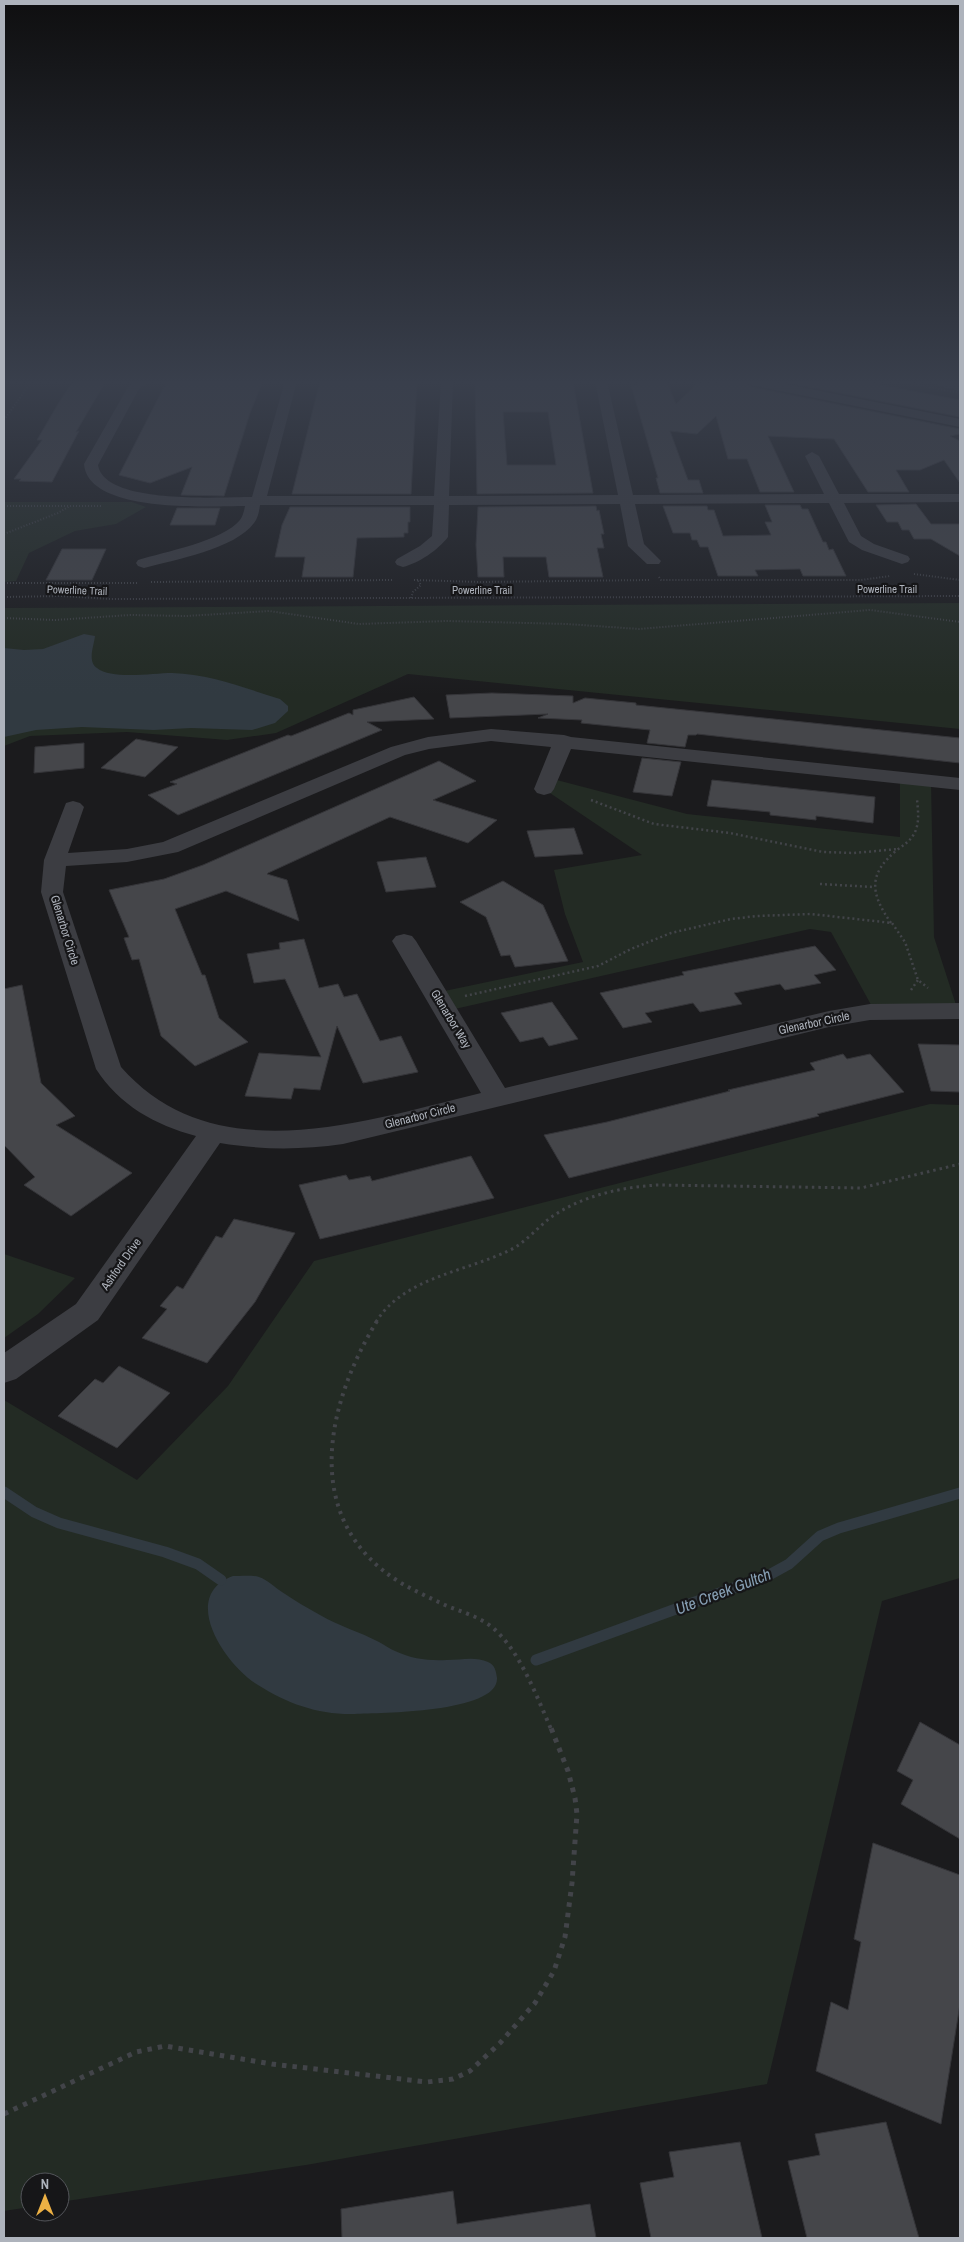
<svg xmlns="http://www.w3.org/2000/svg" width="964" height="2242" font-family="'Archivo Narrow',sans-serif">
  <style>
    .green { fill: #232b24 }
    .water { fill: #313a41 }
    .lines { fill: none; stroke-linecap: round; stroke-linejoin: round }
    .stream { stroke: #313a41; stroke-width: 11 }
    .river { fill: #313a41; fill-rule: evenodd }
    .building { fill: #45464a; stroke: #353539; fill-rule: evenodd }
    .path-far4 { stroke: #424449; stroke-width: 2; stroke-dasharray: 1 2; stroke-linecap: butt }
    .path-far3 { stroke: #424449; stroke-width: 2.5; stroke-dasharray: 2 3; stroke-linecap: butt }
    .path-far2 { stroke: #424449; stroke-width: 3; stroke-dasharray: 2.5 4; stroke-linecap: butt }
    .path-far1 { stroke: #424449; stroke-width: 4; stroke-dasharray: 3 5; stroke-linecap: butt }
    .path { stroke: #424449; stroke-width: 5; stroke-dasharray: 4.5 6; stroke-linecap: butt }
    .minor { fill: #3c3d42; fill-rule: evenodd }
    .labels { text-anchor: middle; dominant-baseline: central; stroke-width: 4.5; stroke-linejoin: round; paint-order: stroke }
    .far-street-label { font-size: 11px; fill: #aeb3bc; stroke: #161618 }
    .street-label { font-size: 12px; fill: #aeb3bc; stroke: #161618 }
    .near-water-label { font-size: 16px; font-style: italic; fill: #87a0b5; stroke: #161618 }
  </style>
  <rect width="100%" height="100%" fill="#1b1b1d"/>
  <g class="green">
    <polygon points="4,502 132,502 146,507 116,524 75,531 29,553 16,581 4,582"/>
    <polygon points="960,603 960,729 408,674 276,733 227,740 127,732 30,736 4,746 4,608"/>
    <polygon points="900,777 931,781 934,937 958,1011 875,1012 831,932 810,929 446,1011 435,993 583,962 565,914 554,870 642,855 544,789 549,778 687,814 900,837"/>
    <polygon points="930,1104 960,1105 960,1578 882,1601 767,2084 306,2165 60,2202 60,2182 30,2182 30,2207 4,2211 4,1400 137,1480 228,1386 314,1261"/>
    <polygon points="4,1254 75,1278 38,1314 4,1338"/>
  </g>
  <g class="water">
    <path d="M84,634L95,636C94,646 87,661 97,668C112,680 153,673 172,673C210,674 244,688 280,699L288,706V711L275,723L252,730L191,728L154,730L82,727L36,730L4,737V648L24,650L43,649Z"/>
    <path d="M233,1576C241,1576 252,1575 259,1577C268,1580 274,1587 282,1592C294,1600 307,1608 320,1615C339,1626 360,1632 379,1642C385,1645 390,1649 395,1651C412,1659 429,1661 447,1660C461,1660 475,1656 488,1662C495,1665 496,1671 497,1678C499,1713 379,1713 355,1714C319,1715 288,1704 258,1685C226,1666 178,1596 233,1576Z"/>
  </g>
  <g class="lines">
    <g class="stream">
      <polyline points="4,1492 34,1512 59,1523 165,1552 198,1564 221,1580"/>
      <polyline points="536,1660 769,1575 789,1564 820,1536 839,1528 960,1493"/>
    </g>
    <polygon class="river" points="935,381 960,381 960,391 938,386"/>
  </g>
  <g class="building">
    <polygon points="76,381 106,381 76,432 79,431 52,482 19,481 21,479 14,479 42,440 37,440 58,404 69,387"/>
    <polygon points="167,381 263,381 250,413 224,496 181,495 192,467 150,483 119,475"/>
    <polygon points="320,381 417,381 411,494 292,494"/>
    <path d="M475,381L573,382L593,493L477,494ZM503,412H548L556,465H507Z"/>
    <polygon points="718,381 743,381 751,387 960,429 960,434 950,436 960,441 960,483 944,460 920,470 896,470 909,492 868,492 834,439 768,436 794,492 760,492 747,459 728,459 716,416 697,434 670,431 688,480 699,480 703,493 660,493 656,478 658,478 631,385 638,385 637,382 667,382 676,404 698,383 718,385"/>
    <polygon points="780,381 860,381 960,400 960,417"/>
    <polygon points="916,504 931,524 960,524 960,556 931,539 914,539 909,530 902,530 898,522 887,522 876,505"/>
    <polygon points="765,505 800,505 802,509 808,509 823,542 826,542 829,550 833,549 846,576 803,576 800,569 755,570 758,576 718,576 708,547 700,547 697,540 692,540 690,533 673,533 663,506 707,506 708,510 714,510 723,536 771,535 765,522 772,522"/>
    <polygon points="596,506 597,511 599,510 604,534 601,534 604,548 597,548 603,577 549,577 546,557 503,557 504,577 478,577 476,545 478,507"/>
    <polygon points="290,507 410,507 410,522 408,522 408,533 404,533 404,537 357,538 353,577 302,577 305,557 275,557 282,525"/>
    <polygon points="177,508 220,508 215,525 170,525"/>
    <polygon points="62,549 106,549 92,580 46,580"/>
    <polygon points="492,693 573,696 573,703 585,698 636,703 636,705 960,738 960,763 697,734 696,735 688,735 685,747 647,743 650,730 581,723 582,720 538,718 548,714 450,718 446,695"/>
    <polygon points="414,697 434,719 367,722 382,730 178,815 148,795 177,784 170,782 288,735 291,736 349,713 353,715 353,710"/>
    <polygon points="136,739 178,747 145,777 101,768"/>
    <polygon points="84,743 84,768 34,773 35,747"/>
    <polygon points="642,758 681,762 672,796 633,792"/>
    <polygon points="439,761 476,781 433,800 497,820 468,843 390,817 268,873 267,874 287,880 299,921 226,891 175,909 202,975 205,975 219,1018 248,1042 195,1066 161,1036 139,959 132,960 124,938 129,937 109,890 164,879 203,865"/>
    <polygon points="712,780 875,797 873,823 816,816 816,820 770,815 770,812 707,806"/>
    <polygon points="574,828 583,854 535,857 527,831"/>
    <polygon points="426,857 436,887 386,892 377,862"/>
    <polygon points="503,881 543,905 568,961 515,967 510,955 501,956 486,917 460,902"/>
    <polygon points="304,939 319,988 338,984 344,997 357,994 380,1041 401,1036 418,1072 363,1083 337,1026 320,1090 294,1088 291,1099 245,1096 259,1053 321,1057 285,979 254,983 247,954 280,949 279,943"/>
    <polygon points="815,946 836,970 814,975 821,983 785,990 780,984 734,993 742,1004 700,1012 693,1003 645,1013 652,1022 623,1028 600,993 684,975 682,972"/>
    <polygon points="22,985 41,1083 75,1116 56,1125 132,1173 71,1216 24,1185 35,1177 4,1145 4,989"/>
    <polygon points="552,1002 578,1039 549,1046 543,1037 520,1042 501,1013"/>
    <polygon points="918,1044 960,1045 960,1092 931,1091"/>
    <polygon points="843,1054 847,1059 870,1054 904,1092 817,1114 819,1116 569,1178 544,1135 607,1122 730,1091 728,1090 815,1070 810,1063"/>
    <polygon points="471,1156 494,1198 320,1239 299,1185 346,1175 349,1180 370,1176 372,1181"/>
    <polygon points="234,1219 295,1233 255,1302 207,1363 142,1338 167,1309 160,1306 177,1286 183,1289 216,1236 222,1238"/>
    <polygon points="119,1366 170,1393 117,1448 58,1416 95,1379 103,1383"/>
    <polygon points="920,1722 960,1745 960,1839 901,1804 913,1780 897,1771"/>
    <polygon points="873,1843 960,1875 960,2004 941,2124 816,2071 831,2002 848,2010 861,1942 854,1939"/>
    <polygon points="886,2122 919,2238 807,2238 788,2161 820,2155 815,2134"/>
    <polygon points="740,2142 762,2238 651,2238 640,2183 674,2177 669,2152"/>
    <polygon points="453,2191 457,2224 590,2204 596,2238 342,2238 341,2209"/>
  </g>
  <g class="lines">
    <g class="path-far4">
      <polyline points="897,381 960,393"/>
      <polyline points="4,420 32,381"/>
      <polyline points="4,506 102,506"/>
      <polyline points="4,534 58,513 70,506"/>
      <polyline points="914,574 960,580"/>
      <polyline points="659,577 661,580 861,580 890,576"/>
      <polyline points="414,580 480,582 650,580"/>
      <polyline points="151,582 392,580"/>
      <polyline points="4,583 137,583"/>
      <polyline points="4,597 61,596 111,599 960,596"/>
      <polyline points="411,598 413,592 421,585 417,579"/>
      <polyline points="4,618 55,620 130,615 186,616 269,611 359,624 447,621 567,624 639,629 870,610 960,622"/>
    </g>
    <g class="path-far3">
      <polyline points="591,800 654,824 730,833 823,852 854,853 898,849"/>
      <polyline points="820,884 873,887"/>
      <path d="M891,923C870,893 868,874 897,850C904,845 910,841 914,834C920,823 918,811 917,799"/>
      <polyline points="911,990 918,980"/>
      <polyline points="465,996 598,966 631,949 671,933 731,919 757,916 811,914 892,923 905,942 918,980 928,988"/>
    </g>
    <path class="path-far2" d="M376,1322C403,1278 464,1272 508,1251C524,1244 536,1229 550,1218C581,1196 621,1187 658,1185L861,1188L960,1164"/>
    <path class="path-far1" d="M377,1321C325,1406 300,1521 401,1583C415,1591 430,1598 445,1605C461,1612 479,1616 493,1628C520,1651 537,1697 551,1729"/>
    <polyline class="path" points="4,2114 136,2052 165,2046 272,2064 427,2082 453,2079 470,2071 500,2043 535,2003 554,1971 565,1937 572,1883 577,1814 575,1798 568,1771 551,1728"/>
    <g class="minor">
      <path d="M134,381H149L139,389L98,465C104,505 221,497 252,497L285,381H297L267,496H434L441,381H453L449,496L618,495L595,381H607L633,495L824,494L805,456L812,452L819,456L839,494H960V502L844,503L861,536L874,544L908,556L910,559L908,562L902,564L862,550L849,542L829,503L635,504L644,544L661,561L659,564H647L628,546L620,504L449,505L448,537C438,550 419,563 403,567L397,565L395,562L397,559L420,546L432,536L434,505H260C259,512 258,518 254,523C235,549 174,560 144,568L138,566L136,563L138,560C164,552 223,541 240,520C243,516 244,511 245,506C210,506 88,514 84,464L128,387Z"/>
      <polygon points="745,381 770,381 960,419 960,427 751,385"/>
      <path d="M491,729L564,735L571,737L960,778V790L571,749L554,789L551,793L544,795L537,793L534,789L551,747L491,741L429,749L405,755L178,852L127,862L66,866L63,892L121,1067C214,1173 365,1121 481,1093L392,941L396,936L404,934L412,936L416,941L505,1088L829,1011L870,1004L960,1003V1019L870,1020L829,1027L343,1144C301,1150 262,1150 220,1143L98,1320L16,1379L4,1383V1353L76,1304L196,1136C155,1125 119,1105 96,1069L41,892L44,860L66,803L73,801L80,803L84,807L68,853L127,849L163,842L391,747L428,737Z"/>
    </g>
  </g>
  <linearGradient id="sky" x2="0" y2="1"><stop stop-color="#0f0f10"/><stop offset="0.55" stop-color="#393f4c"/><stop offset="1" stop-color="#393f4c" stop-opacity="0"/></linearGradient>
  <rect width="964" height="695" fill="url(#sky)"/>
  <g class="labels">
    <g class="far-street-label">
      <text x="887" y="589">Powerline Trail</text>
      <text transform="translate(77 590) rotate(2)">Powerline Trail</text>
      <text x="482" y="590">Powerline Trail</text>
    </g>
    <g class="street-label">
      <text transform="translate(65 930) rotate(73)">Glenarbor Circle</text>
      <text transform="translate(451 1019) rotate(59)">Glenarbor Way</text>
      <text transform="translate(814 1023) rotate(-12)">Glenarbor Circle</text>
      <text transform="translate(420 1116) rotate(-14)">Glenarbor Circle</text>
      <text transform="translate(121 1264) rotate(-55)">Ashford Drive</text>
    </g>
    <g class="near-water-label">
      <text transform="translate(723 1591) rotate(-21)">Ute Creek Gultch</text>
    </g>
  </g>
  <rect width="964" height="2242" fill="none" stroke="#aeb3bc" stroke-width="10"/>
  <g transform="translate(45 2197)"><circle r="24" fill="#161618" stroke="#53555a"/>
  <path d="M0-4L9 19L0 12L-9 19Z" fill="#ecb044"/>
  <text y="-8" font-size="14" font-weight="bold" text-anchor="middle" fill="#aeb3bc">N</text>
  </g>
</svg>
